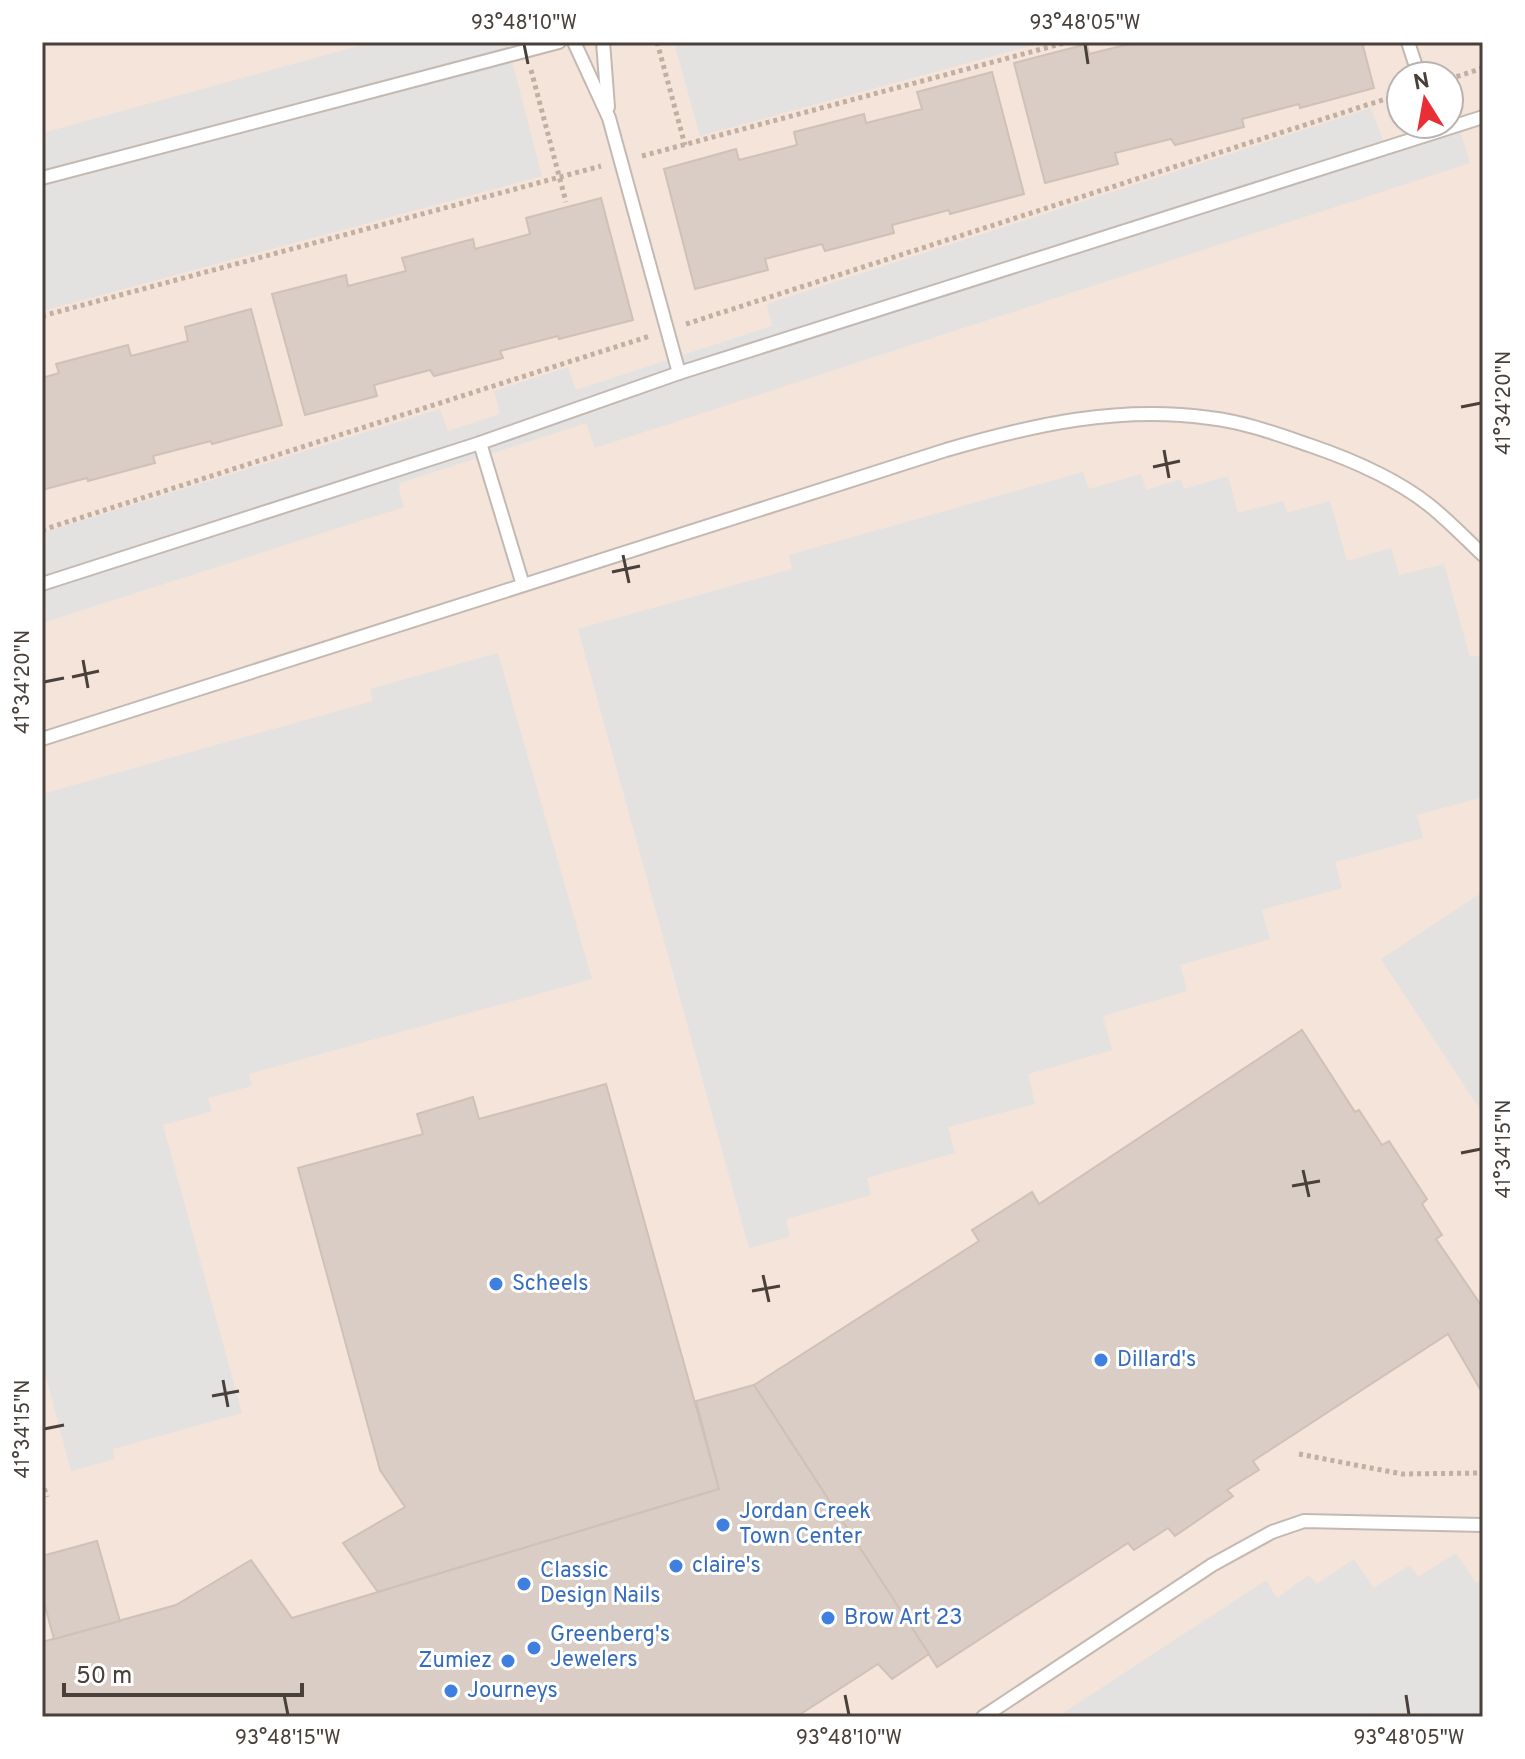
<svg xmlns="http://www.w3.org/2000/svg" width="1525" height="1759" font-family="Overpass,sans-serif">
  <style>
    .commercial { fill: #f4e4da; fill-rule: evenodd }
    .parking { fill: #e4e2e0 }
    .building { fill: #d9cdc5; stroke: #d0c1b6; stroke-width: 2 }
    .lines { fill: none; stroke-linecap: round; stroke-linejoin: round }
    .lane-casing { stroke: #c3b9b2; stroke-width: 16 }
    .path { stroke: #c1afa1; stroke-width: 5; stroke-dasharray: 4 4; stroke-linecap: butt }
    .lane { stroke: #fff; stroke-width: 12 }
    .ticks { fill: none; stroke: #49403a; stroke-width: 3 }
    .shop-dot { fill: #3f7fe0; stroke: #fff; stroke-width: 3 }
    .labels { text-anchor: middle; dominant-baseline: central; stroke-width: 6; stroke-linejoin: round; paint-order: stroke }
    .shop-label { font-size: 22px; fill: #366cbe; stroke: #fff; text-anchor: start }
    .neatline { fill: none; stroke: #49403a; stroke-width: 3 }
    .ticks-label { font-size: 20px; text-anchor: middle; fill: #49403a }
  </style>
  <rect width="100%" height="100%" fill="#f5f0ec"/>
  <path class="commercial" d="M42,42H1483V1717H42ZM1401,76H1449V124H1401Z"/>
  <g class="parking">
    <polygon points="373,42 507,42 542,176 42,311 42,133"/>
    <polygon points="674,42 1045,42 700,136"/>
    <polygon points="1371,108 1386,148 1458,125 1470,163 595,448 586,423 400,483 399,489 404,507 42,623 42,533 440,409 448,431 500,414 494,391 568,367 576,390 772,326 767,304"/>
    <polygon points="1083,472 1089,489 1141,474 1146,490 1181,479 1184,489 1228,476 1238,513 1283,501 1287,513 1330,501 1347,561 1391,548 1399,575 1444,564 1470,657 1483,655 1483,797 1417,815 1423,838 1335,862 1342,888 1262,910 1270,939 1180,965 1187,991 1103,1016 1112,1050 1028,1074 1035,1104 948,1127 955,1153 867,1178 871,1195 786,1219 790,1237 749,1248 578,629 792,569 789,555"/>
    <polygon points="498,653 592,979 249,1074 252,1086 208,1098 212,1111 163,1125 242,1413 113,1449 115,1459 71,1471 42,1362 42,794 373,701 370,689"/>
    <polygon points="1483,892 1483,1114 1381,959"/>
    <polygon points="1456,1553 1476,1583 1483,1580 1483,1717 1057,1717 1266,1580 1277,1598 1309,1575 1317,1584 1354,1559 1374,1588 1410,1565 1418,1577"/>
  </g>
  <g class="building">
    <polygon points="1137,42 1362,42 1374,88 1300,108 1299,104 1242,119 1244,127 1175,145 1171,139 1115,153 1118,164 1045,183 1014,63 1087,44 1089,54"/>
    <polygon points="992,72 1024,194 950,214 949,210 892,225 894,233 825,251 822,244 765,259 768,270 695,289 664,169 736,149 739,160 797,145 794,132 864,114 866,123 922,109 917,92"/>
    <polygon points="601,198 633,320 559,339 558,336 500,351 503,358 434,376 430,370 374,385 377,396 305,415 272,294 346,275 348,286 406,271 402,258 473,239 475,249 530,234 526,218"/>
    <polygon points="251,309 282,425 212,444 211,441 153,456 155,463 88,481 87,478 42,490 42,378 59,373 56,364 128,345 131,356 188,341 185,327"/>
    <polygon points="1302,1030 1355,1112 1359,1110 1382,1145 1389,1141 1427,1199 1422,1204 1442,1235 1436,1239 1483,1308 1483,1394 1448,1334 1253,1461 1259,1470 1227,1490 1233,1496 1175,1536 1168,1528 1134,1550 1128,1543 937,1667 754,1385 979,1241 972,1230 1032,1192 1039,1204"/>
    <polygon points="606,1084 719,1489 378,1592 343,1543 405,1507 380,1470 298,1168 423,1134 417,1114 473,1097 479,1119"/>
    <polygon points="754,1385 929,1654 892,1679 878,1664 796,1717 42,1717 42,1642 176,1605 251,1560 292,1618 719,1489 696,1401"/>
    <polygon points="97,1541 120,1621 54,1639 42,1595 42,1556"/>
  </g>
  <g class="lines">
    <g class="lane-casing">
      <g id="lane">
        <polyline points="574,42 609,118 679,373"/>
        <polyline points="603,42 608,107"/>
        <polyline points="1408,42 1419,76"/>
        <polyline points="42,178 559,42"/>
        <polyline points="480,443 523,585"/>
        <polyline points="42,584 480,443 679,373 1483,117"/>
        <path d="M42,739L946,450C1032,425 1119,405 1210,418C1244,422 1277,434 1309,445C1350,459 1395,478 1429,505C1448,520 1465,538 1483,555"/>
        <polyline points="983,1717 1212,1565 1272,1532 1304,1521 1483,1525"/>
      </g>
    </g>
    <g class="path">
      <polyline points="657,42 685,145"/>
      <polyline points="531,70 566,202"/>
      <polyline points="1449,79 1483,68"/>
      <polyline points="642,156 1068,42"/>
      <polyline points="42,316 601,166"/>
      <polyline points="686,324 1401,94"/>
      <polyline points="42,530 650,336"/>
      <polyline points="1299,1454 1402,1474 1483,1473"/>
      <polyline points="42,1481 47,1497"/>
    </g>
    <use href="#lane" class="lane"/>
  </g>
  <path class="ticks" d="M524,44L528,64M1085,44L1088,64M1461,407L1481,403M1164,450L1169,478M1153,467L1180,461M623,555L629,583M612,572L640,566M83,660L88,688M72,677L99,671M44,682L64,678M1461,1153L1481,1149M1303,1170L1309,1197M1292,1186L1320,1181M763,1275L769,1302M752,1291L780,1286M223,1380L228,1407M212,1396L239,1391M44,1429L64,1425M284,1695L288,1715M845,1695L849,1715M1406,1695L1409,1715"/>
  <g class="shop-dot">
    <circle cx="496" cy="1284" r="8"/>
    <circle cx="1101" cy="1360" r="8"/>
    <circle cx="723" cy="1525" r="8"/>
    <circle cx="676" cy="1566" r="8"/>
    <circle cx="524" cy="1584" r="8"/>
    <circle cx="828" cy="1618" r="8"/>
    <circle cx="534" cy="1648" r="8"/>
    <circle cx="508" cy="1661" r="8"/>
    <circle cx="451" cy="1691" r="8"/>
  </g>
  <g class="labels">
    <g class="shop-label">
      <text x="512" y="1284">Scheels</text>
      <text x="1117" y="1360">Dillard's</text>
      <text x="739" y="1512">Jordan Creek<tspan x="739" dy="25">Town Center</tspan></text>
      <text x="692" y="1566">claire's</text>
      <text x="540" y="1571">Classic<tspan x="540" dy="25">Design Nails</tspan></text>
      <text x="844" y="1618">Brow Art 23</text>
      <text x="550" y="1635">Greenberg's<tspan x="550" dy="25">Jewelers</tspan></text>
      <text x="492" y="1661" text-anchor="end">Zumiez</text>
      <text x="467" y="1691">Journeys</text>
    </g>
  </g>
  <rect width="1525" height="1759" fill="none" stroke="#ffffff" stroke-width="88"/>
  <g transform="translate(1425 100) rotate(349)"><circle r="38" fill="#ffffff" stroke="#b6b3b0" stroke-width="2"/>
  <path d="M0-6L14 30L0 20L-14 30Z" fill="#ea2e38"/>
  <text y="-12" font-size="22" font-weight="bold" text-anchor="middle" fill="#49403a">N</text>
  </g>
  <path d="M64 1683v12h238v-12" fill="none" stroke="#49403a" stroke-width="4"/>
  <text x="76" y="1683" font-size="24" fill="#49403a" stroke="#ffffff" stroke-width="6" paint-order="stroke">50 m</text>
  <rect x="44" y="44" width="1437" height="1671" class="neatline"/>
  <g class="ticks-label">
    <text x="524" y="29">93°48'10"W</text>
    <text x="1085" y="29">93°48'05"W</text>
    <text transform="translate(1503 403) rotate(-90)" y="7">41°34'20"N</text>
    <text transform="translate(22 682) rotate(-90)" y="7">41°34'20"N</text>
    <text transform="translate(1503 1149) rotate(-90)" y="7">41°34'15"N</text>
    <text transform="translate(22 1429) rotate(-90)" y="7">41°34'15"N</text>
    <text x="288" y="1744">93°48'15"W</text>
    <text x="849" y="1744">93°48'10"W</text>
    <text x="1409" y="1744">93°48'05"W</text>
  </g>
</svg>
